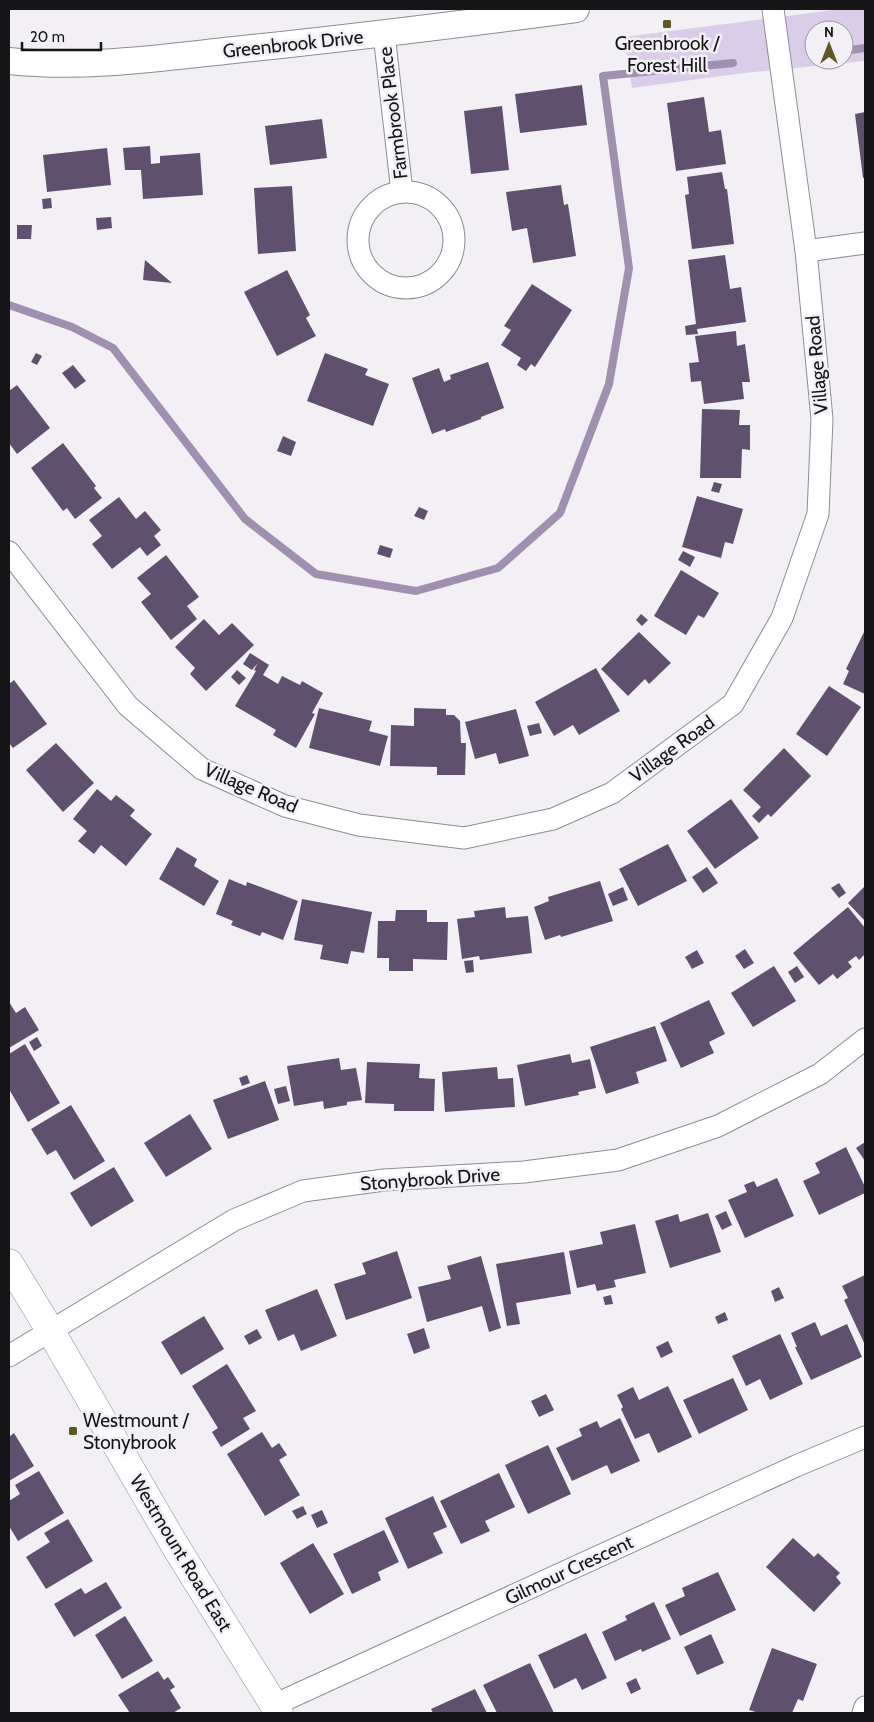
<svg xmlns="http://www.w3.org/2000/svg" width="874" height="1722" font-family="Cabin,sans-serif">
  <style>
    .green { fill: #dacde8; fill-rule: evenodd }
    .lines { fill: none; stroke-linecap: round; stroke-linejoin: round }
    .stream { stroke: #a090af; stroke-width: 8 }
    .building { fill: #5f516d }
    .minor-casing { stroke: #8e8c91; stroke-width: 23 }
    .tertiary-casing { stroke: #8e8c91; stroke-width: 28 }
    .secondary-casing { stroke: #8e8c91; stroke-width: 29 }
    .minor { stroke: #fff; stroke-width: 21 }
    .tertiary { stroke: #fff; stroke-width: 26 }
    .secondary { stroke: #fff; stroke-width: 28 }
    .poi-dot { fill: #605622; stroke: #f2eff5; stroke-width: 2 }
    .labels { text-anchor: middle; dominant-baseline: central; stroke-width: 5; stroke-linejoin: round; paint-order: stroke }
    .poi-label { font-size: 19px; fill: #151416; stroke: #f2eff5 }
    .street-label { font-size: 19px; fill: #151416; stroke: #f2eff5 }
  </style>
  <rect width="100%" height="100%" fill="#f2eff5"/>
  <path class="green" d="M841,9H865V61L744,73L632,88L624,37ZM814,30H844V60H814Z"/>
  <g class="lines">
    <g class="stream">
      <polyline points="844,51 865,48"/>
      <polyline points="9,305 72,327 113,348 245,519 316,574 416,591 498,568 560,513 609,384 629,268 603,76 733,63"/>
    </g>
  </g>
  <g class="building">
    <polygon points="582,85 587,125 520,133 515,94"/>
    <polygon points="704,97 709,132 721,130 726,164 676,171 667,103"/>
    <polygon points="502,106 509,170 471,174 464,111"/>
    <polygon points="865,112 865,178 863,178 855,114"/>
    <polygon points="322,119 327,158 270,165 265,126"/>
    <polygon points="150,146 151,164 160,163 160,156 200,153 203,195 143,199 141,170 125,170 123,148"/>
    <polygon points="107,148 111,185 47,192 43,155"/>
    <polygon points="722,172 725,189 727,189 734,244 692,249 685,195 689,194 687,177"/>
    <polygon points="561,185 564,205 568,204 576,256 533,263 527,228 512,231 506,192"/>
    <polygon points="292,186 296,251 258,254 254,188"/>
    <polygon points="51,198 52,208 43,209 42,199"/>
    <polygon points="111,217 112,228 97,230 96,218"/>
    <polygon points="17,225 32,225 31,239 17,239"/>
    <polygon points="725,255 730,289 741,287 746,322 697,329 698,334 686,335 685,326 696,324 688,260"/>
    <polygon points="145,260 172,283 143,280"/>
    <polygon points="287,270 310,315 306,318 316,336 277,356 244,292"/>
    <polygon points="532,284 572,310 535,367 531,364 526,371 517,365 521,358 501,345 511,330 504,326"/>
    <polygon points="736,331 737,346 745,344 750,382 742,382 744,399 704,404 701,381 691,382 689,363 699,362 695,336"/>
    <polygon points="36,353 42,356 37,365 31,362"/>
    <polygon points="325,353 368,369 365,375 389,384 373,426 307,401"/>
    <polygon points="488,362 504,408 481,417 481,419 446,432 445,429 432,434 412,378 439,368 444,382 451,379 450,375"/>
    <polygon points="73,365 86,381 75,389 62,373"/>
    <polygon points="17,385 50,428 17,454 9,443 9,391"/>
    <polygon points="702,409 740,410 739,425 750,425 750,450 742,449 741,478 700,478"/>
    <polygon points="283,436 296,442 291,456 277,451"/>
    <polygon points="63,443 96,486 94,488 102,498 75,519 67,508 63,511 31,468"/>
    <polygon points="714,482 722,484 719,493 711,491"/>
    <polygon points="697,496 743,509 733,544 725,542 721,558 682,547"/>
    <polygon points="119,497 136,519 145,511 161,530 154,536 161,545 147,556 140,547 112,569 92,544 102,536 89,520"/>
    <polygon points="419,507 428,511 424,520 414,516"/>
    <polygon points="380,545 393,549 390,558 377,554"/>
    <polygon points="683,551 695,557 690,567 678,560"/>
    <polygon points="166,555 199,597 187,606 197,619 171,640 141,602 151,594 137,578"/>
    <polygon points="681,570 719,593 704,618 698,615 686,635 654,616"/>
    <polygon points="641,614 648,620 642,626 636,620"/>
    <polygon points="204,619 219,635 232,623 254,645 206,691 190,674 195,668 175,647"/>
    <polygon points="865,630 865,694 843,684 849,671 846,669"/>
    <polygon points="639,632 671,663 649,684 645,679 628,696 601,669"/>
    <polygon points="250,653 269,665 263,675 278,684 282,676 300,685 302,681 323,693 312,713 315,714 296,748 273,735 276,730 235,706 256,671 254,670 258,663 252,670 243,664"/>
    <polygon points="596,668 620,711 579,735 573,725 554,736 535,702"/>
    <polygon points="237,670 246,678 239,685 231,677"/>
    <polygon points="14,680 47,724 13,748 9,743 9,684"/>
    <polygon points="829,686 861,707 827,756 796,734"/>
    <polygon points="319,708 372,721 369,731 388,736 380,766 309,748"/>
    <polygon points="414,708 446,709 446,715 454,715 460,721 461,743 466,743 465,775 437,775 437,767 390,766 391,725 414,726"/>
    <polygon points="516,709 529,756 499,764 496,753 475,759 465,722"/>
    <polygon points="539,723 542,733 530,736 527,726"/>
    <polygon points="56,743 94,783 63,812 26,770"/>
    <polygon points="784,748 811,776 771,817 768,814 759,823 752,816 761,807 743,790"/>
    <polygon points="97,789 111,801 116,795 135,810 130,816 152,834 126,866 101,845 94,854 78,841 87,831 73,819"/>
    <polygon points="731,799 759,838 715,869 687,831"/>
    <polygon points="668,844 687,881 638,906 619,869"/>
    <polygon points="177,847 197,859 194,866 219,881 204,906 159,879"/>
    <polygon points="707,867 718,883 703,893 692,877"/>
    <polygon points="229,879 246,886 247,882 298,901 283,940 262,932 260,936 231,925 233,921 216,914"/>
    <polygon points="600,881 613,921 561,937 560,935 545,940 534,907 549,901 548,897"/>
    <polygon points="839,883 846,893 839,898 831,888"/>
    <polygon points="865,886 865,921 848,903"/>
    <polygon points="623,887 628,900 613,906 608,894"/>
    <polygon points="302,899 372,912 364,953 351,951 348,964 320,959 323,945 294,940"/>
    <polygon points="505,907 506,918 528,916 532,953 480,960 479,956 462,959 457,919 475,917 474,911"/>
    <polygon points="848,907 865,928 865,954 859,960 856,956 848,962 852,967 837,979 833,974 819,985 793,953"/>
    <polygon points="396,910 427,910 427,922 448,922 447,960 413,959 413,971 389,971 389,958 377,958 378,921 395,921"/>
    <polygon points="745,949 754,963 744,969 735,956"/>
    <polygon points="697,950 704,963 692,969 685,957"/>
    <polygon points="473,960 474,972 466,973 464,961"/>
    <polygon points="774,966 796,1001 753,1027 731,993"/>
    <polygon points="797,966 804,977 795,983 788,972"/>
    <polygon points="709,1000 725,1034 709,1042 714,1053 681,1068 660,1023"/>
    <polygon points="9,1002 16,1013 25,1007 39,1030 9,1048"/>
    <polygon points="655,1026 667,1061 636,1072 639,1083 606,1094 590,1047"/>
    <polygon points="37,1037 42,1046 34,1051 29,1042"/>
    <polygon points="25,1044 60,1103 28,1122 9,1089 9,1054"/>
    <polygon points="570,1054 572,1063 590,1059 596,1088 578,1092 579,1095 525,1106 517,1065"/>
    <polygon points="339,1058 341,1070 356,1068 362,1100 347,1102 347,1105 324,1109 323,1101 294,1106 287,1066"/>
    <polygon points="367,1062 420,1064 419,1078 435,1079 434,1111 394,1111 394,1104 365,1103"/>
    <polygon points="497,1067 498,1079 513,1078 515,1107 445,1112 442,1072"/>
    <polygon points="247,1075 250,1083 242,1086 239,1078"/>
    <polygon points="265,1081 279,1120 228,1139 213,1100"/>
    <polygon points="286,1086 290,1101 278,1104 274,1089"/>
    <polygon points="71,1105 105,1161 74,1180 56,1150 47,1155 31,1129"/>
    <polygon points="190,1114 212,1149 166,1177 144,1143"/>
    <polygon points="865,1142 865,1161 856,1148"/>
    <polygon points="846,1147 865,1187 865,1193 819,1215 803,1181 820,1173 815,1163"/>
    <polygon points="114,1167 134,1201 91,1227 70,1193"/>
    <polygon points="777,1178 794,1216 745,1238 728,1200 747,1192 744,1185 754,1181 757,1187"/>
    <polygon points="726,1211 732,1225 722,1230 715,1216"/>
    <polygon points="708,1213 721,1252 670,1268 655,1221 678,1214 680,1222"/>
    <polygon points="635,1224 646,1273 614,1280 616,1287 597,1291 595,1284 577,1288 569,1251 603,1244 600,1232"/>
    <polygon points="397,1251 412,1298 346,1320 334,1284 366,1274 362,1263"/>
    <polygon points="564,1252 571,1294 516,1303 520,1324 507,1326 496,1264"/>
    <polygon points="481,1256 501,1328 489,1332 482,1306 427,1322 418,1287 451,1279 447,1266"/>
    <polygon points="865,1275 865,1345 844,1300 848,1298 842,1286"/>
    <polygon points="779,1287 784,1298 775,1302 771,1291"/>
    <polygon points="317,1289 337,1336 301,1351 294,1334 278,1341 265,1310"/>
    <polygon points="611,1295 613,1304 605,1305 603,1297"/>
    <polygon points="725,1312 728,1320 718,1324 715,1317"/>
    <polygon points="204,1316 224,1349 181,1375 161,1342"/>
    <polygon points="815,1322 821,1336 847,1324 862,1357 811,1380 795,1347 797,1347 791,1333"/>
    <polygon points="424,1328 430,1348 414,1354 407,1334"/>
    <polygon points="257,1329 262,1338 249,1345 244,1336"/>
    <polygon points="780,1334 803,1384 770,1400 760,1379 746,1386 732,1356"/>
    <polygon points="668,1341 673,1352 661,1358 656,1347"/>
    <polygon points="227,1364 256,1411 243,1418 250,1429 221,1447 212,1432 218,1428 192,1386"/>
    <polygon points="733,1378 748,1410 699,1434 683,1400"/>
    <polygon points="668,1386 692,1437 658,1453 649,1433 635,1439 621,1409 623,1407 617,1395 633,1387 639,1400"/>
    <polygon points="546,1394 554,1410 539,1417 531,1401"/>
    <polygon points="620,1418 640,1461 611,1474 607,1465 572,1481 556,1448 582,1436 579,1429 597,1421 600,1428"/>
    <polygon points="262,1432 272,1448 279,1443 287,1455 279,1460 300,1495 265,1516 227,1454"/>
    <polygon points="14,1433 34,1466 9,1481 9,1437"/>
    <polygon points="548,1445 571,1494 528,1514 505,1465"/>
    <polygon points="39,1471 64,1513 18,1541 9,1526 9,1501 20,1494 15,1485"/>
    <polygon points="499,1473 515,1507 485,1521 490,1531 461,1544 440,1501"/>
    <polygon points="433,1496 447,1527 433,1533 443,1553 408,1569 385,1518"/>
    <polygon points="303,1506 307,1514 297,1519 292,1511"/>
    <polygon points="322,1510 328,1523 317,1528 311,1515"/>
    <polygon points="68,1519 93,1561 46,1589 26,1557 50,1542 44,1533"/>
    <polygon points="384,1530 399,1562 378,1572 381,1580 352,1594 333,1554"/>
    <polygon points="793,1538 814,1557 818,1553 840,1573 836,1577 841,1583 814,1612 766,1567"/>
    <polygon points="313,1543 344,1594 310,1614 280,1563"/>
    <polygon points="718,1572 736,1610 680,1636 665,1605 685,1596 682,1588"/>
    <polygon points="106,1582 122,1608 74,1637 54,1604 81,1588 85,1594"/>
    <polygon points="654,1602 671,1639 642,1652 641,1649 615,1661 602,1632 627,1620 625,1616"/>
    <polygon points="125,1616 153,1661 122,1679 95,1635"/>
    <polygon points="586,1633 607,1678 582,1690 576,1678 554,1689 538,1655"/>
    <polygon points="711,1634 724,1663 697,1675 684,1647"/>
    <polygon points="772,1648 817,1664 803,1701 798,1699 792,1713 759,1713 749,1710"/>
    <polygon points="530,1663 554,1713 497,1713 483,1685"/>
    <polygon points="158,1671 164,1680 168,1677 175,1687 170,1690 181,1708 173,1713 160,1713 160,1712 157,1713 130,1713 118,1695"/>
    <polygon points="636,1678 641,1689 631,1694 626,1683"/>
    <polygon points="475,1689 487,1713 433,1713 431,1709"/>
  </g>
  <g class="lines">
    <g class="minor-casing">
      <g id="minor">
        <polyline points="384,34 402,192"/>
        <circle cx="406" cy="240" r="48"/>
        <polyline points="806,251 865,243"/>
        <polyline points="9,552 128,706 202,769 285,806 359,825 464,838 553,819 612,793 733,704 782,618 818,514 822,419 806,251 773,9"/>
        <polyline points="9,1356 234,1220 303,1191 384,1180 524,1172 618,1160 718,1126 820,1074 865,1039"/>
        <polyline points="274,1705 796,1466 865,1437"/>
        <polyline points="863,1713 865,1707"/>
      </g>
    </g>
    <g class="tertiary-casing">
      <path id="tertiary" d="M9,61C84,69 159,58 234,50C349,38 462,24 576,9"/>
    </g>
    <g class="secondary-casing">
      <polyline id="secondary" points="9,1263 50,1330 174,1544 279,1713"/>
    </g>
    <use href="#minor" class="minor"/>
    <use href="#tertiary" class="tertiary"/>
    <use href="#secondary" class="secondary"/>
  </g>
  <g class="poi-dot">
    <rect x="662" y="19" width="10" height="10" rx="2.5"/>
    <rect x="68" y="1426" width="10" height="10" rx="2.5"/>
  </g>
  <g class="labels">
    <g class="poi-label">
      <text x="667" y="43">Greenbrook /<tspan x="667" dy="22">Forest Hill</tspan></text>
      <text x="83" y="1420" text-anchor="start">Westmount /<tspan x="83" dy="22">Stonybrook</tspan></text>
    </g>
    <g class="street-label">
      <text transform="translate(293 44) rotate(-6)">Greenbrook Drive</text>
      <text transform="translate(393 113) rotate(-97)">Farmbrook Place</text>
      <text transform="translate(817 365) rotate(-95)">Village Road</text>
      <text transform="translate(672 749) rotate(-36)">Village Road</text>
      <text transform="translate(251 788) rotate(23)">Village Road</text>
      <text transform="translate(430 1179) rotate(-4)">Stonybrook Drive</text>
      <text transform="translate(181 1553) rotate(59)">Westmount Road East</text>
      <text transform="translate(569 1570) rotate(-25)">Gilmour Crescent</text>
    </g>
  </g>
  <rect width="874" height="1722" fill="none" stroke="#151416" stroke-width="20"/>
  <g transform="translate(829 45)"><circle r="24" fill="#f2eff5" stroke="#9a979c"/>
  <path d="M0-4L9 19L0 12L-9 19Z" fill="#605622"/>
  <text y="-8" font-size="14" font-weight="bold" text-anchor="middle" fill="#151416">N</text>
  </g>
  <path d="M22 42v8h79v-8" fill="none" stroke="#151416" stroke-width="2.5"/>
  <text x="30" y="42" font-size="15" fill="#151416" stroke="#f2eff5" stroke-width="4" paint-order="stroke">20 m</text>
</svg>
